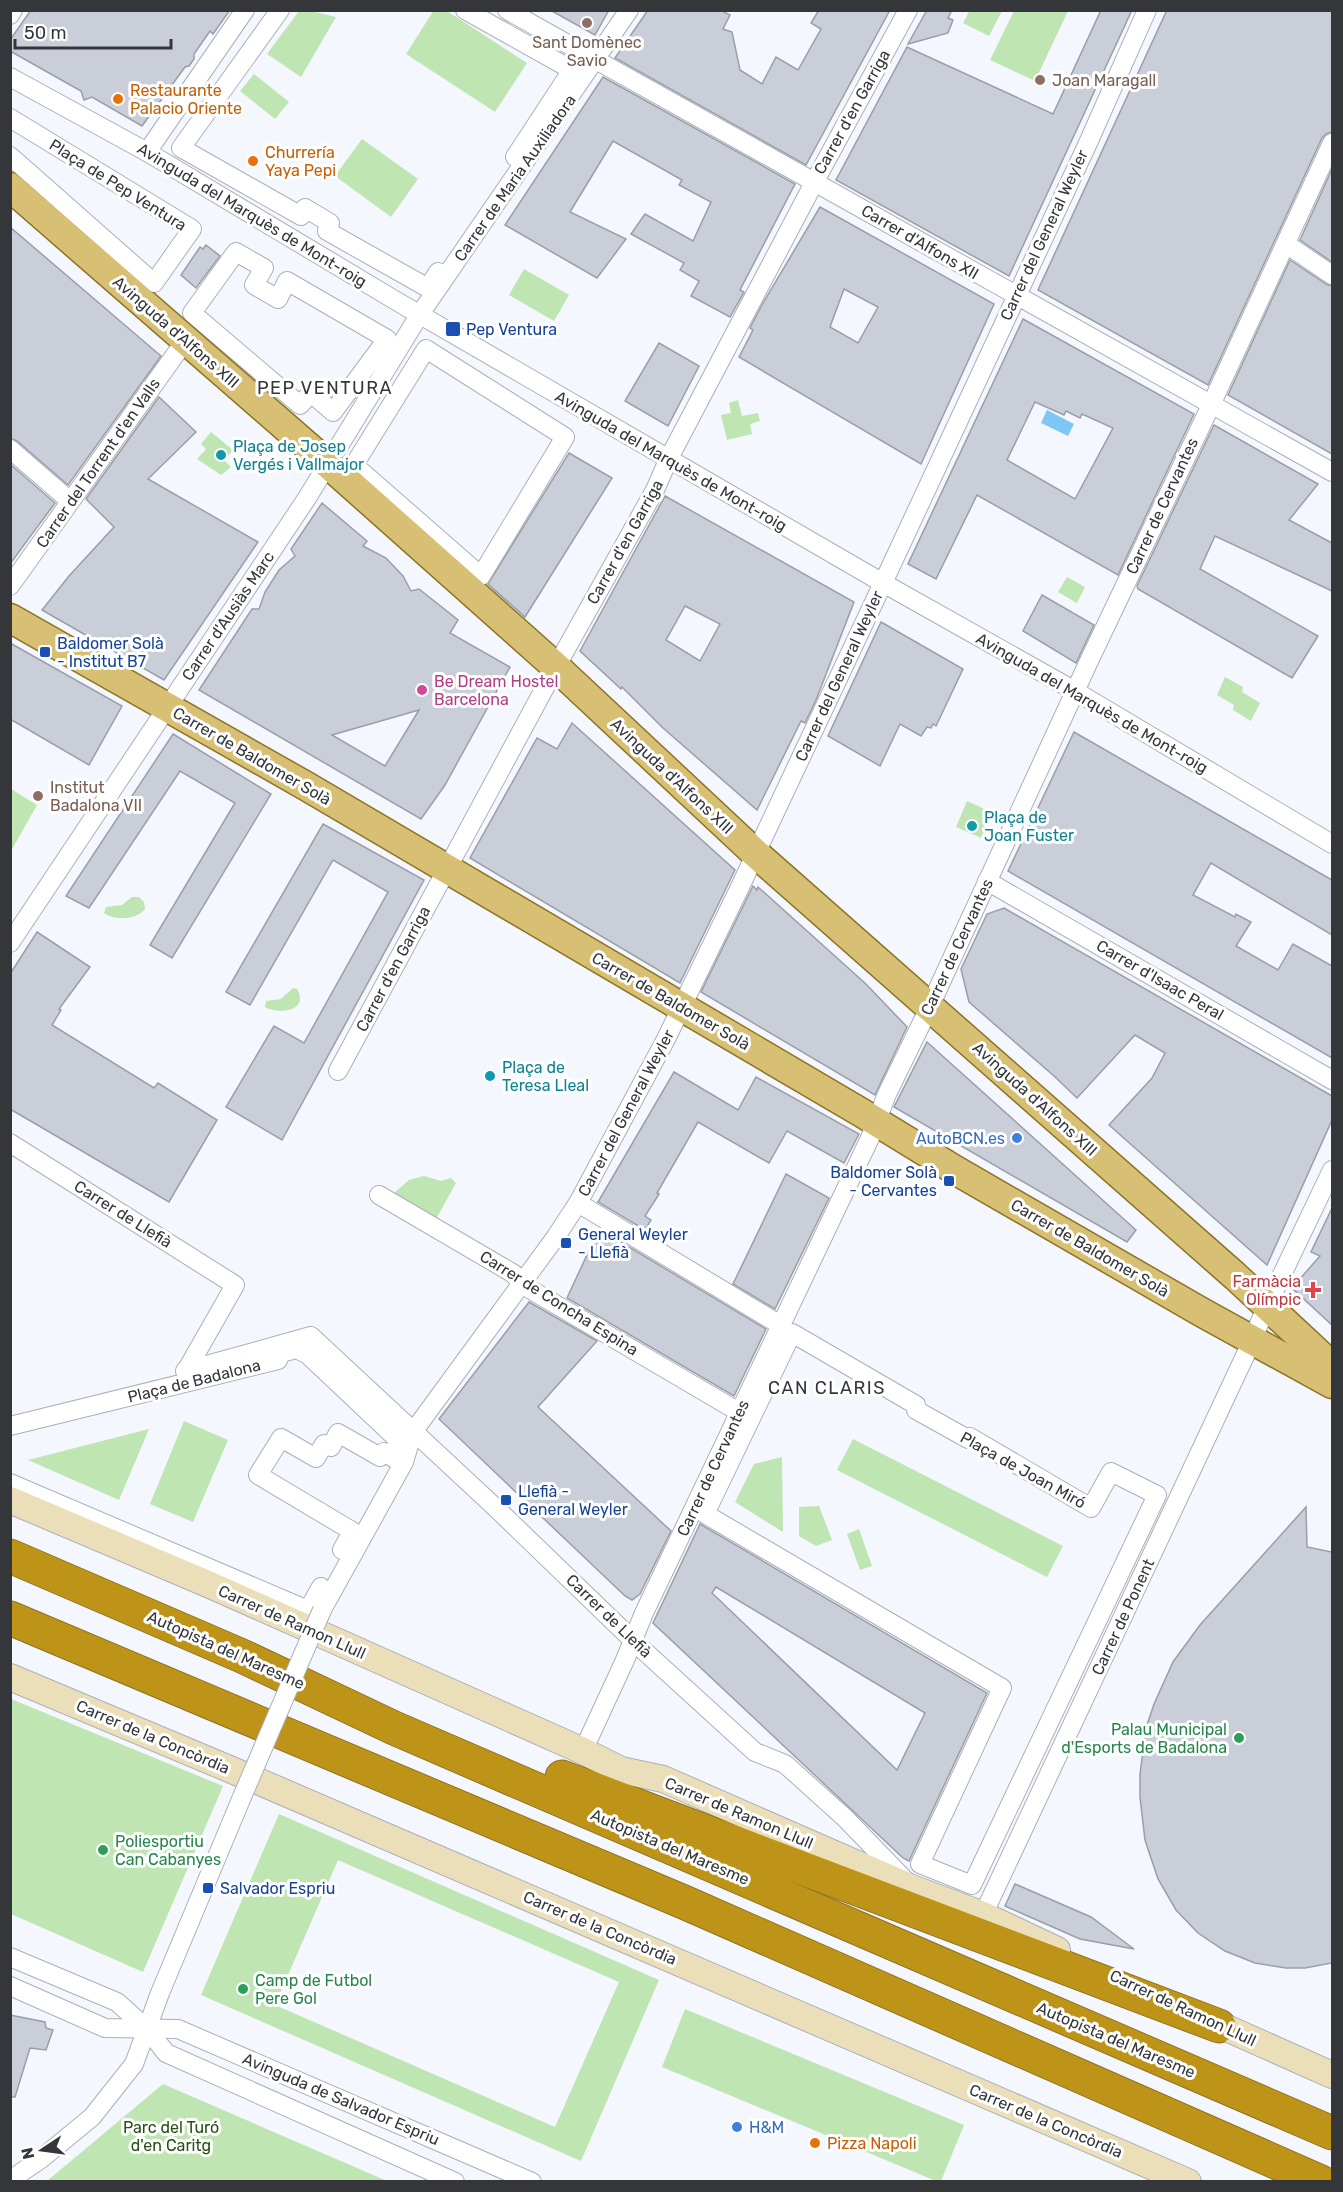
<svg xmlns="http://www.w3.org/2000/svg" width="1343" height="2192" font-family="Rubik,sans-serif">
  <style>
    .green { fill: #bee5b2; fill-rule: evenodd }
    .water { fill: #7ec6f6 }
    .building { fill: #caced9; stroke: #9a9ea8; stroke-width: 1.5; fill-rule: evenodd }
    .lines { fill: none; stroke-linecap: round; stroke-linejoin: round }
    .street-casing { stroke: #abafba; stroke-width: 20 }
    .secondary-casing { stroke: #abafba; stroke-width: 28 }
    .primary-casing { stroke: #8d7323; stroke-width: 31 }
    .highway-casing { stroke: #8d7323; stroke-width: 35 }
    .street { stroke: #fff; stroke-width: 18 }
    .secondary { stroke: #ebdfb9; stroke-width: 26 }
    .primary { stroke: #d7bf74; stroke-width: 28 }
    .highway { stroke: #bd9417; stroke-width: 33 }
    .street-bridge-casing { stroke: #abafba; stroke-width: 20; stroke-linecap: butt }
    .street-bridge { stroke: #fff; stroke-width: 18 }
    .education-dot { fill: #8d6e63; stroke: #fff; stroke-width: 2 }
    .food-dot { fill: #e8710a; stroke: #fff; stroke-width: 2 }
    .transit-dot { fill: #1a4fb4; stroke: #fff; stroke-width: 2 }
    .culture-dot { fill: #0f9aa8; stroke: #fff; stroke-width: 2 }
    .hotel-dot { fill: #d1479c; stroke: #fff; stroke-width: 2 }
    .shop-dot { fill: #3f7fe0; stroke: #fff; stroke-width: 2 }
    .health-dot { fill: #e0444e; stroke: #fff; stroke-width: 2 }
    .leisure-dot { fill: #2e9e5b; stroke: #fff; stroke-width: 2 }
    .labels { text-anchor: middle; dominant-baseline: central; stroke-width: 6; stroke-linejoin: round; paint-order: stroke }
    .education-label { font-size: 16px; fill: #785e54; stroke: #fff; text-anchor: start }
    .food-label { font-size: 16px; fill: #c56008; stroke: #fff; text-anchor: start }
    .street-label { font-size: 16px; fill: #34363a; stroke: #fff }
    .transit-label { font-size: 16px; fill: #164399; stroke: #fff; text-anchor: start }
    .culture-label { font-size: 16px; fill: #0d838f; stroke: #fff; text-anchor: start }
    .hotel-label { font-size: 16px; fill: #b23c85; stroke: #fff; text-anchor: start }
    .shop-label { font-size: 16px; fill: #366cbe; stroke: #fff; text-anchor: end }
    .health-label { font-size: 16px; fill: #be3a42; stroke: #fff; text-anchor: end }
    .leisure-label { font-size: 16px; fill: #27864d; stroke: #fff; text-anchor: start }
    .park-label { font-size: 16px; fill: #255112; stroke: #fff }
    .neighbourhood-label { font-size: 18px; letter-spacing: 1.5px; fill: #34363a; stroke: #fff }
  </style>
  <rect width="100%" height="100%" fill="#f4f7fe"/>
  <g class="green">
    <polygon points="434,10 447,11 527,63 495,112 406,54"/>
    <polygon points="970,10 1002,10 1002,11 989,36 963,23"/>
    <polygon points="299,11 311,11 336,17 301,77 267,54"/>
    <polygon points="1014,11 1068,11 1035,81 990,60"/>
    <polygon points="254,74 289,102 275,119 240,91"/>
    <polygon points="362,139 418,179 391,217 335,176"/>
    <polygon points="524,269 569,295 554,321 509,295"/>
    <polygon points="738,400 742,416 758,413 760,421 750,424 752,434 727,440 721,415 731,413 729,403"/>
    <polygon points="211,432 233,450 224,460 231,467 221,475 197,459 206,449 201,444"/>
    <polygon points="1067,577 1085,587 1077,603 1058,592"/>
    <polygon points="1225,677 1243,687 1242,692 1260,703 1251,721 1233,710 1234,705 1217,695"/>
    <polygon points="11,789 37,805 11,851"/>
    <polygon points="967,801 993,813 981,838 956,827"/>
    <path d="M132,897H139L144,902L145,909C136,920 115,921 104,913L106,907L122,905Z"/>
    <path d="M293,988L297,989C310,1011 279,1015 265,1007L266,1001L281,999Z"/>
    <polygon points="424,1176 441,1181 451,1178 456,1183 436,1219 393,1194 409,1180"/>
    <polygon points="184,1421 228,1440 193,1522 150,1504"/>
    <polygon points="149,1429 119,1500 28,1460"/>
    <polygon points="853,1439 1063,1546 1047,1577 837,1470"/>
    <polygon points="782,1457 783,1532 735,1502 754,1464"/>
    <polygon points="819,1506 832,1540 816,1546 799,1536 799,1507"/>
    <polygon points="859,1529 872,1566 860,1570 847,1534"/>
    <polygon points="11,1699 223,1786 143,1972 11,1914"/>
    <path d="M279,1814L659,1980L581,2161L201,1995ZM338,1860L619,1982L555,2127L275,2005Z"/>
    <polygon points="685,2009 964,2125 941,2181 936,2181 662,2067"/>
    <polygon points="163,2084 387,2181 47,2181"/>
  </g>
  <polygon class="water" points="1047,410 1074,424 1068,436 1041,423"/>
  <g class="building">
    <polygon points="31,10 230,10 213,34 210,31 194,54 194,59 189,66 185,67 142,126 92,97 84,100 81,91 10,51 10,40"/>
    <polygon points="550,10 609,10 595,35"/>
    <polygon points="648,10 720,10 730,15 723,29 732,32 740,70 762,84 776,57 798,70 821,29 811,23 819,10 890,10 806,165 615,58"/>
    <polygon points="927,10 952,10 948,18 953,20 948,33 908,44"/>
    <polygon points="1101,10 1132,10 1009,276 836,180 907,47 1053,114"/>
    <polygon points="1167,10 1332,10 1332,132 1326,134 1322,138 1208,385 1038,290"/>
    <polygon points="603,77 795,184 740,290 744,292 730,317 691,296 699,281 680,270 684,263 631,234 645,214 693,241 711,202 679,185 682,180 613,141 570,212 626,239 597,278 505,225"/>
    <polygon points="1332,169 1332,262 1300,240"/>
    <path d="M820,207L994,304L921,464L739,357L753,330L750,328L763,303ZM844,289L878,307L858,343L830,327Z"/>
    <polygon points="10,227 161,356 68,485 17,441 10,438"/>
    <polygon points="206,245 220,256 196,288 181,275 200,247 203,249"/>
    <polygon points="1290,260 1326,284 1332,286 1332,454 1228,395"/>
    <path d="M1023,319L1194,414L1118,575L977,495L936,579L908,564ZM1035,402L1064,415L1066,411L1080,418L1082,414L1113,428L1075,499L1007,460Z"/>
    <polygon points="659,343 699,366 668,426 625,401"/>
    <polygon points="159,397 196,432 148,479 258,542 164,680 42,610 69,576 114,527 86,499"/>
    <polygon points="1214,425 1318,484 1289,520 1332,543 1332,591 1215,536 1200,569 1318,636 1292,678 1138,589 1137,586"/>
    <polygon points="569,453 612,478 525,617 488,584"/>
    <polygon points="10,464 55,503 10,564"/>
    <path d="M665,496L854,602L816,700L805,723L801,721L757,810L663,728L622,687L621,689L580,651ZM685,606L720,624L700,661L666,640Z"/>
    <path d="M322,503L367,541L363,546L386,558L403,576L411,591L419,589L458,620L450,633L510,667L445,785L421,819L199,690L252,609H259L265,592L279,570L295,556L291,549ZM419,710L385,766L332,735Z"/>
    <polygon points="1042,595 1094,625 1076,663 1023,631"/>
    <polygon points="881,622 963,669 936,726 933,724 931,728 927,727 921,736 900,724 880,766 828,736"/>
    <polygon points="10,643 122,706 89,765 10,719"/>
    <polygon points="572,723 735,870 680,983 470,858 537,738 557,749"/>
    <polygon points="1074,732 1332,880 1332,935 1211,863 1193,895 1235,917 1236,914 1251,922 1236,946 1278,970 1293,944 1332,966 1332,1058 1008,871"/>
    <polygon points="173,734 271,794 172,958 150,945 235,803 180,771 89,908 66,896"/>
    <polygon points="323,824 424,880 282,1140 226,1107 274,1026 304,1043 388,892 333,860 250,1005 226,992"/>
    <polygon points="753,886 757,890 758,887 866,984 907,1027 875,1095 701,992"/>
    <polygon points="1004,908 1332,1096 1332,1120 1267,1265 1109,1125 1152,1078 1165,1053 1135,1035 1077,1098 1054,1076 969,1002 961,969 987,914"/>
    <polygon points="37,932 90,967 59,1009 61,1010 52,1025 154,1088 158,1083 217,1120 169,1202 10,1109 10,974"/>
    <polygon points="927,1042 1136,1230 1127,1242 894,1107"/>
    <polygon points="674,1072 738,1110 756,1077 859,1134 844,1163 787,1131 769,1163 698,1122 657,1193 659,1194 645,1216 651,1220 645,1230 598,1202"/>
    <polygon points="786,1174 829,1198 775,1309 733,1284"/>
    <polygon points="1332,1208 1332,1325 1294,1290 1298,1281 1320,1256 1311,1252"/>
    <polygon points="599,1229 766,1329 734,1396 567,1298"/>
    <polygon points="529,1302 597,1341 538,1407 671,1531 640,1594 632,1600 625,1596 439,1419"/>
    <polygon points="1306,1507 1307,1547 1332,1552 1332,1963 1305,1968 1286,1968 1255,1963 1225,1951 1198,1933 1176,1910 1158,1879 1145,1840 1140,1797 1140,1774 1146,1728 1154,1704 1173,1662 1200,1625"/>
    <path d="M700,1524L987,1693L909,1861L903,1858L653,1623ZM716,1587L925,1713L897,1770L712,1593Z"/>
    <polygon points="1015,1884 1091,1917 1134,1949 1080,1939 1005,1906"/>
    <polygon points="10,2015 45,2022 46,2028 53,2030 46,2050 30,2048 15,2097 10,2097"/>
  </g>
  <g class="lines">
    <g class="street-casing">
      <g id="street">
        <polyline points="280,10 181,148 301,216 305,208 330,223 327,231 428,288 438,272"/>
        <polyline points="465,10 572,70 515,157"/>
        <polyline points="507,10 1332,472"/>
        <polyline points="10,15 13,10"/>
        <polyline points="10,77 147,152 398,302 883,583 1075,691 1332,844"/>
        <polyline points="10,118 192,229 154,283 10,156"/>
        <polyline points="147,152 245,10"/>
        <polyline points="1286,244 1332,275"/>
        <polygon points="236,252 264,268 254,285 278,299 287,281 387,339 333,412 311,393 300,405 192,313"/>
        <polygon points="426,349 565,437 481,576 354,465"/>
        <polyline points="10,449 70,501"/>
        <polyline points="10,586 185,341"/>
        <polyline points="987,881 1332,1080"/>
        <polyline points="10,943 307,498 420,314 629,10"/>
        <polyline points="338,1071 556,667 655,490 669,458 815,181 908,10"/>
        <polyline points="10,1143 235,1285 186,1371"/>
        <polyline points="379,1195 514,1274 521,1284 739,1412"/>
        <polyline points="578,1203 782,1326"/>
        <polygon points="792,1333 916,1405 916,1410 968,1439 970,1437 1091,1508 1111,1472 1157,1495 972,1885 920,1864 1002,1688 705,1514"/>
        <polyline points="185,1371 311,1336 498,1510 642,1649 755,1752 785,1764 845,1818 905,1880"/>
        <polyline points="10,1426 278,1360 281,1353 296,1349 307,1354 395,1437 399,1446 395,1459 384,1452 380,1457 338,1433 331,1447 324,1444 316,1458 281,1438 258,1475 352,1531 342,1550"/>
        <polyline points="10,1483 303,1608 308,1610 321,1587"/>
        <polyline points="322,1610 404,1462 413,1432 555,1238 578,1203 666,1039 740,887 883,583 1088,143 1147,10"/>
        <polyline points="583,1751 625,1660 644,1613 870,1138 887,1094 930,1006 1089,661 1211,405 1332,143"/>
        <polyline points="983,1915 1244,1358 1267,1306 1332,1170"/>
        <polyline points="10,1957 117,2002 148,2030 166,2053 455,2182"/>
        <polyline points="10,1986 105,2028 178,2029 532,2182"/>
        <polyline points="10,2180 41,2159 92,2117 134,2064 160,1993 242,1797"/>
      </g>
    </g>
    <g class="secondary-casing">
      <g id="secondary">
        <polyline points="10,1500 208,1584 583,1751 621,1770 663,1779 912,1888 983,1915 1057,1950"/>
        <polyline points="10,1677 246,1776 1188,2182"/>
        <polyline points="1204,2018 1332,2075"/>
      </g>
    </g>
    <g class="primary-casing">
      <g id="primary">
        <polyline points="10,187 328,464 556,667 755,853 1235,1276 1332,1366"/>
        <polyline points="10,618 306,786 862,1113 955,1170 1203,1313 1332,1384"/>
      </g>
    </g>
    <g class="highway-casing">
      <g id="highway">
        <polyline points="10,1556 242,1656 394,1728 1332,2133"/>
        <polyline points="10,1618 686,1903 1321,2182"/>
        <polyline points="562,1777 1219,2026"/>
      </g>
    </g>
    <use href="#street" class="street"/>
    <use href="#secondary" class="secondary"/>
    <use href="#primary" class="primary"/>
    <use href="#highway" class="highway"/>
    <g class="street-bridge-casing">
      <polyline id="street-bridge" points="242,1797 322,1610"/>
    </g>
    <use href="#street-bridge" class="street-bridge"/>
  </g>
  <g class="education-dot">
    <circle cx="587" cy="23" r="6"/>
    <circle cx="1040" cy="80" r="6"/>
    <circle cx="38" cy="796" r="6"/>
  </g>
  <g class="food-dot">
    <circle cx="118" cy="99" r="6"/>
    <circle cx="253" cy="161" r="6"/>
    <circle cx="815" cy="2143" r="6"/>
  </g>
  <g class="transit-dot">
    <rect x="445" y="321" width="16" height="16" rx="3"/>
    <rect x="39" y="646" width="12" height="12" rx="3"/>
    <rect x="943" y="1175" width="12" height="12" rx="3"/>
    <rect x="560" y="1237" width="12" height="12" rx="3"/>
    <rect x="500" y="1494" width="12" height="12" rx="3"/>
    <rect x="202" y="1882" width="12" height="12" rx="3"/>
  </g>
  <g class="culture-dot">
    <circle cx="221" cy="455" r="6"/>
    <circle cx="972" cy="826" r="6"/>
    <circle cx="490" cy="1076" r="6"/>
  </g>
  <circle class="hotel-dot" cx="422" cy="690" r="6"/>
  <g class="shop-dot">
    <circle cx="1017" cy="1138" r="6"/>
    <circle cx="737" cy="2127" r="6"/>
  </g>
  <path class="health-dot" d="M1310 1281h6v6h6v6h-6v6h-6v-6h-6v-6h6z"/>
  <g class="leisure-dot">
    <circle cx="1239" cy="1738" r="6"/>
    <circle cx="103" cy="1850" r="6"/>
    <circle cx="243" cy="1989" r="6"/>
  </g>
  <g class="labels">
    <g class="education-label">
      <text x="587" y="42" text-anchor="middle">Sant Domènec<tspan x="587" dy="18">Savio</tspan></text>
      <text x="1052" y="80">Joan Maragall</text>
      <text x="50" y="787">Institut<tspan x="50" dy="18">Badalona VII</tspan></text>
    </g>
    <g class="food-label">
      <text x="130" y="90">Restaurante<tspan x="130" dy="18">Palacio Oriente</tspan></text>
      <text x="265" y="152">Churrería<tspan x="265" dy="18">Yaya Pepi</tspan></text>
      <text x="827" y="2143">Pizza Napoli</text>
    </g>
    <g class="street-label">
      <text transform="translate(852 112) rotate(-61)">Carrer d'en Garriga</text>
      <text transform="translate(515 178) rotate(-55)">Carrer de Maria Auxiliadora</text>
      <text transform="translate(118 185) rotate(32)">Plaça de Pep Ventura</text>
      <text transform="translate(252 215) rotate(31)">Avinguda del Marquès de Mont-roig</text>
      <text transform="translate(1044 235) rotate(-65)">Carrer del General Weyler</text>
      <text transform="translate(920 242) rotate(30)">Carrer d'Alfons XII</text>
      <text transform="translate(176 332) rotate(41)">Avinguda d'Alfons XIII</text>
      <text transform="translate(671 461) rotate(30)">Avinguda del Marquès de Mont-roig</text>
      <text transform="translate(98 463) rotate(-55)">Carrer del Torrent d'en Valls</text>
      <text transform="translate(1162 506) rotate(-65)">Carrer de Cervantes</text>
      <text transform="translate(625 542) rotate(-61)">Carrer d'en Garriga</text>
      <text transform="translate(228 616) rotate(-56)">Carrer d'Ausiàs Marc</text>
      <text transform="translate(839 676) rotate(-65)">Carrer del General Weyler</text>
      <text transform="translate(1092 703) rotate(30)">Avinguda del Marquès de Mont-roig</text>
      <text transform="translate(252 756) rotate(30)">Carrer de Baldomer Solà</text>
      <text transform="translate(672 776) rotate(43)">Avinguda d'Alfons XIII</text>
      <text transform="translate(957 947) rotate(-65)">Carrer de Cervantes</text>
      <text transform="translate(393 969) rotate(-62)">Carrer d'en Garriga</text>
      <text transform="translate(1160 980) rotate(30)">Carrer d'Isaac Peral</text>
      <text transform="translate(671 1001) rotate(30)">Carrer de Baldomer Solà</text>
      <text transform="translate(1035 1099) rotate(42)">Avinguda d'Alfons XIII</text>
      <text transform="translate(626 1113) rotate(-62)">Carrer del General Weyler</text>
      <text transform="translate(123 1214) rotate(32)">Carrer de Llefià</text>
      <text transform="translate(1090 1248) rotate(30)">Carrer de Baldomer Solà</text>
      <text transform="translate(559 1303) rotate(32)">Carrer de Concha Espina</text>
      <text transform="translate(194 1381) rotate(-14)">Plaça de Badalona</text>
      <text transform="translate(713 1468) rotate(-65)">Carrer de Cervantes</text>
      <text transform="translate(1023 1470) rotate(29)">Plaça de Joan Miró</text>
      <text transform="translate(609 1616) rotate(44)">Carrer de Llefià</text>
      <text transform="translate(1123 1617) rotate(-65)">Carrer de Ponent</text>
      <text transform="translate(292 1622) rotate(24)">Carrer de Ramon Llull</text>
      <text transform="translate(226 1650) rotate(24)">Autopista del Maresme</text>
      <text transform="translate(153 1737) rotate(23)">Carrer de la Concòrdia</text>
      <text transform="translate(739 1813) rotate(23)">Carrer de Ramon Llull</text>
      <text transform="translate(670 1847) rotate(23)">Autopista del Maresme</text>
      <text transform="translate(600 1928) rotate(23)">Carrer de la Concòrdia</text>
      <text transform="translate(1183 2008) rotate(25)">Carrer de Ramon Llull</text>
      <text transform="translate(1116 2040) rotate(23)">Autopista del Maresme</text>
      <text transform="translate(341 2099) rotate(23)">Avinguda de Salvador Espriu</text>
      <text transform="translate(1046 2121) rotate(23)">Carrer de la Concòrdia</text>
    </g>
    <g class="transit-label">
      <text x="466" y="329">Pep Ventura</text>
      <text x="57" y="643">Baldomer Solà<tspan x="57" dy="18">- Institut B7</tspan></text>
      <text x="937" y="1172" text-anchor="end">Baldomer Solà<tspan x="937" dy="18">- Cervantes</tspan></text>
      <text x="578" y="1234">General Weyler<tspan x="578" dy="18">- Llefià</tspan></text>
      <text x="518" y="1491">Llefià -<tspan x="518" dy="18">General Weyler</tspan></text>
      <text x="220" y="1888">Salvador Espriu</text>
    </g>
    <g class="culture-label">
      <text x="233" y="446">Plaça de Josep<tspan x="233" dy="18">Vergés i Vallmajor</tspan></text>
      <text x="984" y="817">Plaça de<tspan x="984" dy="18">Joan Fuster</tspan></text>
      <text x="502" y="1067">Plaça de<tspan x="502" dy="18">Teresa Lleal</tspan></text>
    </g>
    <g class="hotel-label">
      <text x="434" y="681">Be Dream Hostel<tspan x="434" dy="18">Barcelona</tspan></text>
    </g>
    <g class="shop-label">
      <text x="1005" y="1138">AutoBCN.es</text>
      <text x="749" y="2127" text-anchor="start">H&amp;M</text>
    </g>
    <g class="health-label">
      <text x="1301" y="1281">Farmàcia<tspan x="1301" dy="18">Olímpic</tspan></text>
    </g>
    <g class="leisure-label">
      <text x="1227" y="1729" text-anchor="end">Palau Municipal<tspan x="1227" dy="18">d'Esports de Badalona</tspan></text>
      <text x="115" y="1841">Poliesportiu<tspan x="115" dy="18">Can Cabanyes</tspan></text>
      <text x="255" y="1980">Camp de Futbol<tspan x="255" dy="18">Pere Gol</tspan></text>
    </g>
    <g class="park-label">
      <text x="171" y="2127">Parc del Turó<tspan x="171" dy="18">d'en Caritg</tspan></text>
    </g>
    <g class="neighbourhood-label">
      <text x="325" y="388">PEP VENTURA</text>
      <text x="827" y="1388">CAN CLARIS</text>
    </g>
  </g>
  <rect width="1343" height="2192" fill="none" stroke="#34363a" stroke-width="24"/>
  <g transform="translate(42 2150) rotate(257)" stroke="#ffffff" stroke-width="4.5" paint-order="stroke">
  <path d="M0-4.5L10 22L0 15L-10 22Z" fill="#34363a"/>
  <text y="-9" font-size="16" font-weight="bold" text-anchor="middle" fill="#34363a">N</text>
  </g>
  <path d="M15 39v9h156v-9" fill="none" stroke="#34363a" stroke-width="3"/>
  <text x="24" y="39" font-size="18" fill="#34363a" stroke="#ffffff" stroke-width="4.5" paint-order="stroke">50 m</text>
</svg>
